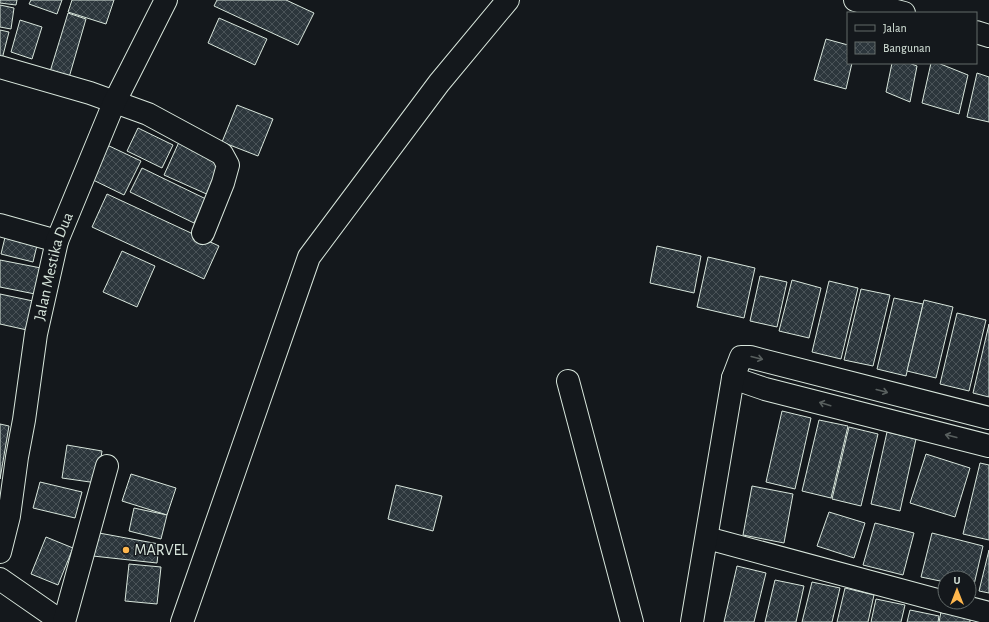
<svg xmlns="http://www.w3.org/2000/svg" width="989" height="622" font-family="'Alegreya Sans',sans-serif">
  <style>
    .building { fill: url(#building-cross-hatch); stroke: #d8e6dc }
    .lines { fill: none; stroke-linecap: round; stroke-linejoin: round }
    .minor-casing { stroke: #d8e6dc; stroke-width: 24 }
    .minor { stroke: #14181c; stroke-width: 22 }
    .oneway { stroke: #59605f }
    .poi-dot { fill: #ffb74d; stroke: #14181c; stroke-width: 1.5 }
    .labels { text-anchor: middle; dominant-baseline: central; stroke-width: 3; stroke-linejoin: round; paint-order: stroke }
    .street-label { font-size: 16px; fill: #d8e6dc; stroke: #14181c }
    .poi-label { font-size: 16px; fill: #d8e6dc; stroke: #14181c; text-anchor: start }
  </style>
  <defs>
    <pattern id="building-cross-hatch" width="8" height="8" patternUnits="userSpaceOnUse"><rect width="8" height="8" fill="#2c363c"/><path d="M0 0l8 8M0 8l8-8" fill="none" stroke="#4a5358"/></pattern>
  </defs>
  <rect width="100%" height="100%" fill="#14181c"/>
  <g class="building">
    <polygon points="0,0 17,0 16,5 0,3"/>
    <polygon points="31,0 62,0 57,14 29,4"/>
    <polygon points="72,0 114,0 106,24 68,12"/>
    <polygon points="217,0 286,0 314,13 298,45 214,6"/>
    <polygon points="0,5 14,8 11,29 0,27"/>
    <polygon points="68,13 86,19 68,81 49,75"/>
    <polygon points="219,18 267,39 255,65 208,43"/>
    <polygon points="20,20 42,27 32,59 11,52"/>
    <polygon points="0,30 9,32 1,63 0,63"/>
    <polygon points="826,39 848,45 848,63 852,63 846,89 814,80"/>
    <polygon points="892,63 909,63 917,66 910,102 886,92"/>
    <polygon points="931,63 938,63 968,75 959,114 922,103"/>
    <polygon points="977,73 989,77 989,122 967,117"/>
    <polygon points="237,105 273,119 258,156 222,142"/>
    <polygon points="138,128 173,145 162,168 127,151"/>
    <polygon points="179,142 225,163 211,196 164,175"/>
    <polygon points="105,144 141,161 124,195 89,178"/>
    <polygon points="142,168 206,199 194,223 130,192"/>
    <polygon points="107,194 219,246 204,279 92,227"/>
    <polygon points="7,229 39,237 33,262 1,254"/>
    <polygon points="657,246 701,256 694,293 650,283"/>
    <polygon points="122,251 155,266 137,307 103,292"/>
    <polygon points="708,257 755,268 744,318 697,307"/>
    <polygon points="0,260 41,268 35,294 0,287"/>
    <polygon points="760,276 787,282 777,327 750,321"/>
    <polygon points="792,280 821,288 809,338 779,331"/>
    <polygon points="829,281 858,288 841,359 812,352"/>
    <polygon points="861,289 890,295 873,366 844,360"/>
    <polygon points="0,294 33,301 27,330 0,324"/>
    <polygon points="894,298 923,304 906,376 877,369"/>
    <polygon points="924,300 953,307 936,378 907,371"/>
    <polygon points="957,313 986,320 969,391 940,384"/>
    <polygon points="989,324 989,397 973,393"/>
    <polygon points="782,411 811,418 795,489 766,482"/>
    <polygon points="819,420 848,426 831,498 802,491"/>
    <polygon points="0,424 9,426 0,479"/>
    <polygon points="849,427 878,434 861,506 832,499"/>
    <polygon points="887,432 916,439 900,511 871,504"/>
    <polygon points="67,445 102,451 97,483 62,478"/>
    <polygon points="926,454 970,468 955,517 910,503"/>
    <polygon points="980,463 989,465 989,540 963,534"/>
    <polygon points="131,474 176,488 167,515 122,501"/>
    <polygon points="40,482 82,492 75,518 33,508"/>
    <polygon points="396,485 442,496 433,531 388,519"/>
    <polygon points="752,486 793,494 784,543 743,535"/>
    <polygon points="134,508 167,515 161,539 129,531"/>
    <polygon points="829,512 865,523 854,558 817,546"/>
    <polygon points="875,523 914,533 903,575 863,565"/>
    <polygon points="99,533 159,544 157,563 93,556"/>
    <polygon points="932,533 983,546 973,589 969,588 969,578 945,578 945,582 921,577"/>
    <polygon points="46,537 73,548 58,585 31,574"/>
    <polygon points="989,550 989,593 979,591"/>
    <polygon points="129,564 161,567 157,604 125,601"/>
    <polygon points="737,566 766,573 754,622 724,622"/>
    <polygon points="775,580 804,586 796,622 765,622"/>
    <polygon points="812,582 840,588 832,622 802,622"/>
    <polygon points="845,588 874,595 868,622 837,622"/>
    <polygon points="876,599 905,605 901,622 871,622"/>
    <polygon points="910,610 939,616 938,622 907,622"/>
    <polygon points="941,612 970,619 970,622 939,622"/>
  </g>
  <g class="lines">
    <g class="minor-casing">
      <g id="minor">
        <polyline points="855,0 904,13"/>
        <polyline points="976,32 989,36"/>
        <polyline points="0,67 90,93 148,114 222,154 228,165 223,183 203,233"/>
        <polyline points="0,225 57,241"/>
        <polyline points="733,378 765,389 989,446"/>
        <polyline points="568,381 632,622"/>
        <polyline points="707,538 945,602"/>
        <path id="s1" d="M0,552L9,516L17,457L24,420L36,334L57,241L114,103L166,0"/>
        <polyline points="0,579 62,622"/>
        <polyline points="946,602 989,613"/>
        <polyline points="64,622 107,466"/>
        <polyline points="182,622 309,257 439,83 508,0"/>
        <polyline points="692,622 733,378 741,357 750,357 989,418"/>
      </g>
    </g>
    <use href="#minor" class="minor"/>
  </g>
  <defs><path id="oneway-shaft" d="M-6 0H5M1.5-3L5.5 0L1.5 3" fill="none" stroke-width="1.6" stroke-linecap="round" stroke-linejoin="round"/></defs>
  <g class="oneway">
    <use href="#oneway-shaft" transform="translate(757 358) rotate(14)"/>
    <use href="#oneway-shaft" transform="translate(882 391) rotate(15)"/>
    <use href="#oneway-shaft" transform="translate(825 404) rotate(-163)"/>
    <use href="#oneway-shaft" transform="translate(951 436) rotate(-166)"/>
  </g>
  <circle class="poi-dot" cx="126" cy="550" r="4"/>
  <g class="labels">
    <g class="street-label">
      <text stroke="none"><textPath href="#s1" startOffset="291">Jalan Mestika Dua</textPath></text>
    </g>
    <g class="poi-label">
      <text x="134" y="550">MARVEL</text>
    </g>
  </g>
  <rect x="847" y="12" width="130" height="52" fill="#14181c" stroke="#626a69"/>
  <rect x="855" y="25" width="20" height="6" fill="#14181c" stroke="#626a69"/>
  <text x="883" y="32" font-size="12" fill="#d8e6dc">Jalan</text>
  <rect x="855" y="42" width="20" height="12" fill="url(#building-cross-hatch)" stroke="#626a69"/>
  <text x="883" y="52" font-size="12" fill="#d8e6dc">Bangunan</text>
  <g transform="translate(957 590)"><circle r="19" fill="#14181c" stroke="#626a69"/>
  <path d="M0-3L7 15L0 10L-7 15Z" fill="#ffb74d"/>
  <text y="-6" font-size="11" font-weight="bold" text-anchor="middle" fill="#d8e6dc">U</text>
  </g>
</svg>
